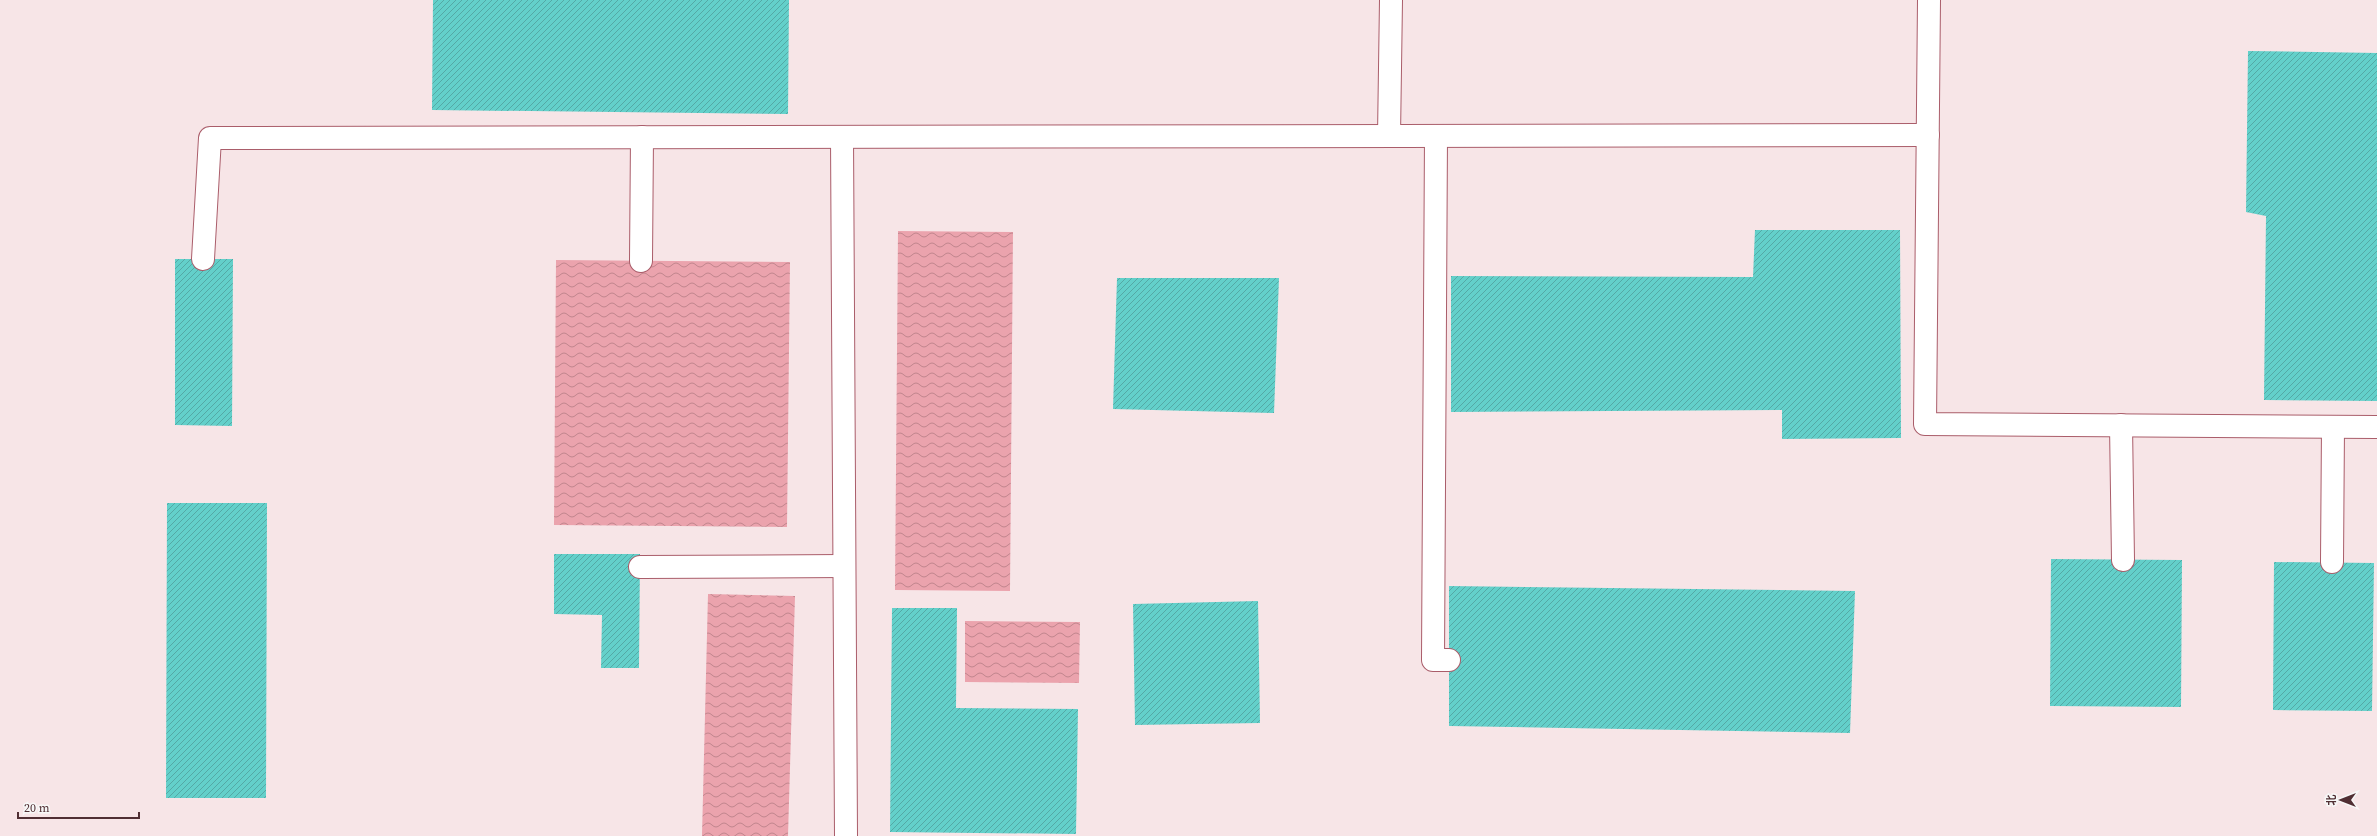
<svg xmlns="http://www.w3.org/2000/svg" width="2377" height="836" font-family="'Source Serif 4','Noto Sans SC',serif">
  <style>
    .water { fill: url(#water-waves) }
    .building { fill: url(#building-hatch) }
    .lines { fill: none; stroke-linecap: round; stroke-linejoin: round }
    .service-casing { stroke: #aa5d6a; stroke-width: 24 }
    .service { stroke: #fff; stroke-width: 22 }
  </style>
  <defs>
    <pattern id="water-waves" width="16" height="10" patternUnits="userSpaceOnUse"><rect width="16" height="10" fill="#eba3ad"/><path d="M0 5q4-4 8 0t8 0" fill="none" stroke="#c1858d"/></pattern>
    <pattern id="building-hatch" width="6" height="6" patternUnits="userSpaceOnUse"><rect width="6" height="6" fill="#63d0ca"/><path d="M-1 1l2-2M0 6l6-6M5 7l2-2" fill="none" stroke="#54a9a5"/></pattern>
  </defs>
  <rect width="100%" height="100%" fill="#f7e5e7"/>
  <g class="water">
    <polygon points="898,231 1013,232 1010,591 895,590"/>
    <polygon points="556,260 790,262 787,527 554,525"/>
    <polygon points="708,594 795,596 788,836 702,836"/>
    <polygon points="965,621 1080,622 1079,683 965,682"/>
  </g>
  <g class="building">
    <polygon points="433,0 789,0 788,114 432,110"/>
    <polygon points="2248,51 2377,53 2377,401 2264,400 2266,216 2246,212"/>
    <polygon points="1755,230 1900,230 1901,438 1782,439 1782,410 1451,412 1451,276 1753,277"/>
    <polygon points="175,259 233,259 232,426 175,425"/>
    <polygon points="1117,278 1279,278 1274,413 1113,409"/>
    <polygon points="167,503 267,503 266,798 166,798"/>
    <polygon points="554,554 640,554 639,668 601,668 602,615 554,614"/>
    <polygon points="2051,559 2182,560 2181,707 2050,706"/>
    <polygon points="2274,562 2374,563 2372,711 2273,710"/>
    <polygon points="1449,586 1855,591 1850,733 1449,726"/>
    <polygon points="1258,601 1260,723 1135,725 1133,604"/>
    <polygon points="892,608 957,608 956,708 1078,709 1076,834 890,832"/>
  </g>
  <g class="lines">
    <g class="service-casing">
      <g id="service">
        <polyline points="1929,0 1925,424 2377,427"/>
        <polyline points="1389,136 1391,0"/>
        <polyline points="1436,136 1433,660 1449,660"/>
        <polyline points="842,137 846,836"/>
        <polyline points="203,259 210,138 1928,135"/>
        <polyline points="641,261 642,137"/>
        <polyline points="2121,425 2123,560"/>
        <polyline points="2332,562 2333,427"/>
        <polyline points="640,567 844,566"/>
      </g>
    </g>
    <use href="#service" class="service"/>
  </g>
  <g transform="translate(2341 800) rotate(270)" stroke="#f7f7f7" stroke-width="3" paint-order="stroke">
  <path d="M0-3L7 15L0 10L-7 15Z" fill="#502e33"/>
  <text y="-6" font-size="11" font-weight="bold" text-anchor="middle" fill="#502e33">北</text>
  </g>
  <path d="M18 812v6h121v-6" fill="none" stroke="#502e33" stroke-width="2"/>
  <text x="24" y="812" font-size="12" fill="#502e33" stroke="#f7f7f7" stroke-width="3" paint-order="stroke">20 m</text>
</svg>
